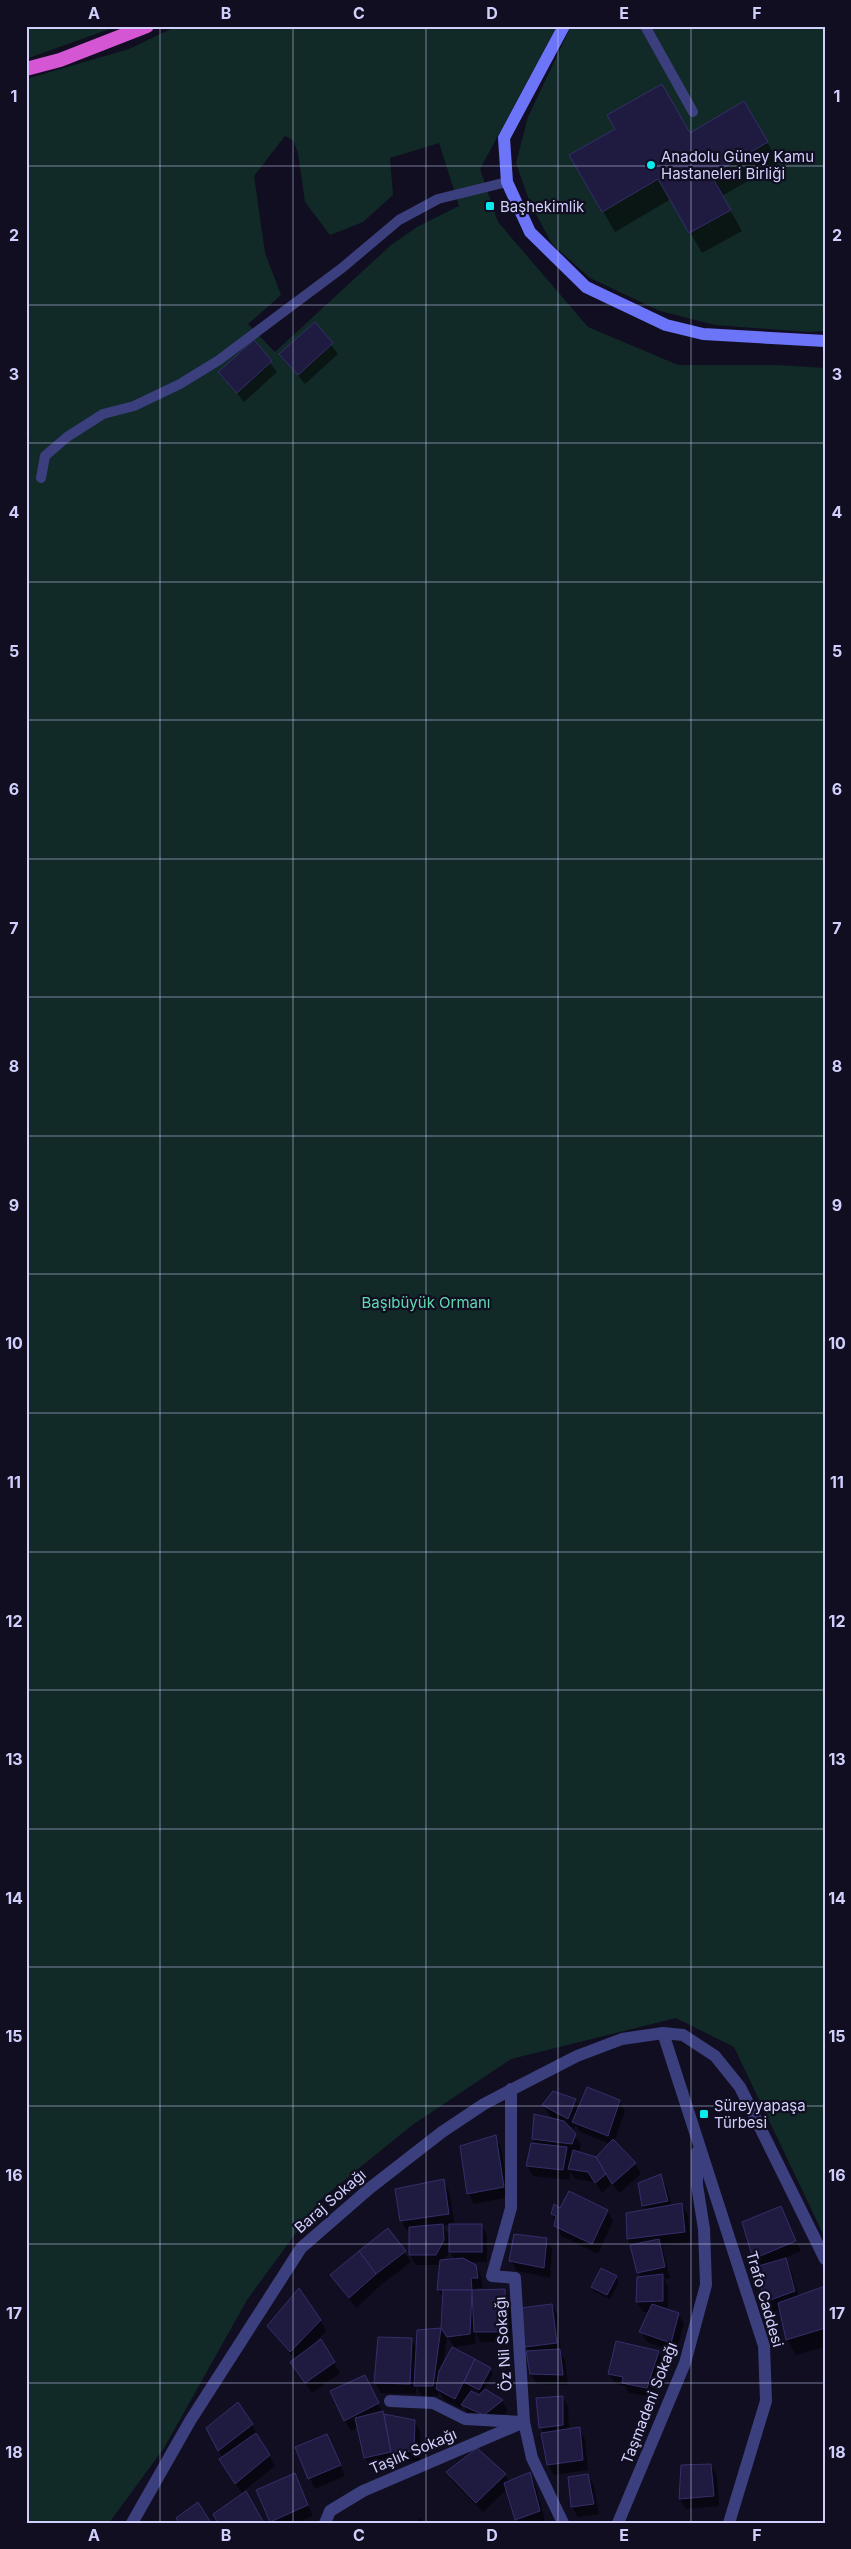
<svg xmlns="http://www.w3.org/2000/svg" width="851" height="2549" font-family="Inter,sans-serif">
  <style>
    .green { fill: #112a27; fill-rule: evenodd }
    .shadow { fill: #0007; fill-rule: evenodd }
    .building { fill: #1f1b40; stroke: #352e6b }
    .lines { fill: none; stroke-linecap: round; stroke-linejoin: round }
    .service { stroke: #3b3f7d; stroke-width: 10 }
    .minor { stroke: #3b3f7d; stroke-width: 12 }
    .secondary { stroke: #6c75f8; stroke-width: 12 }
    .trunk { stroke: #d456d3; stroke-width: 14 }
    .grid { fill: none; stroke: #d1d0fd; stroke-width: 1; stroke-opacity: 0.55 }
    .poi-dot { fill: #0bebed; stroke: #100e20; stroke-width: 2 }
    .labels { text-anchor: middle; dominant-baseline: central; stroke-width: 4.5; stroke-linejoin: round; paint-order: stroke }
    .poi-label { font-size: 15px; fill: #d1d0fd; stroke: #100e20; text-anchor: start }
    .park-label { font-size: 15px; fill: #60d9b0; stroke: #100e20 }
    .street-label { font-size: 15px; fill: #d1d0fd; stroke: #100e20 }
    .neatline { fill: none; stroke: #d1d0fd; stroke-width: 2 }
    .grid-label { font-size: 16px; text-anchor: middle; font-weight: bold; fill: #d1d0fd }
  </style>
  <rect width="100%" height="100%" fill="#100e20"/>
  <g class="green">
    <polygon points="26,26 118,26 26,59"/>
    <path d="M177,26H557L480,169L498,222L588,327L678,365H777L825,368V2238L734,2047L676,2018L511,2059L411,2126L320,2200L247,2300L164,2448L109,2523H26V446L30,438L26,436V79L129,49ZM285,136L293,140L298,153L305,202L330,235L363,222L393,195L390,158L439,143L459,206L417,227L391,245L275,352L248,324L281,295L265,253L254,176Z"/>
    <polygon points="571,26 825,26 825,331 809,332 715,325 660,311 590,278 552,244 530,203 516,163 528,117"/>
  </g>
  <g class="shadow">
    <polygon points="744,103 779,163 722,196 742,231 702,253 671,199 615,232 571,155 616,129 689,134"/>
    <polygon points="315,324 338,354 305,384 281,354"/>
    <polygon points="254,342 277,372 244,402 220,372"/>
    <path d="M575,2100L580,2108L619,2101L625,2111L614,2142L635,2163L641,2174L619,2193L612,2183L602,2193L595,2182L575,2179L570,2171L569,2180L533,2176L527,2166L537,2145L533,2139L558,2120L549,2115L543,2105ZM566,2124L574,2128L576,2125L580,2132L610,2144L596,2159L578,2153L581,2145Z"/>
    <polygon points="495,2137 501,2147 509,2197 474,2204 468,2193"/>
    <polygon points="660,2175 666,2186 672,2206 682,2204 688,2215 690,2242 662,2246 670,2278 664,2279 668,2286 668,2310 678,2314 684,2324 676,2352 647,2342 641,2332 650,2312 643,2312 637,2302 641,2278 628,2239 627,2214 646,2211 643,2206"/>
    <path d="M443,2181L449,2191L455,2225H481L487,2235V2262H468L475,2266L481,2276L483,2288H476V2291L504,2290L510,2301L511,2342H481L476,2333L475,2344L454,2347L447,2336L443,2366L453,2349L490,2369L493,2374L484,2390L502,2401L508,2411L490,2425L469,2415L463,2405L461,2408L444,2400L439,2392L438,2396H422L416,2386V2394L381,2393L375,2383L411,2339L417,2349L418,2331L442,2330L444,2299L438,2290L441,2265H416L410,2255V2230L407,2231L401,2220ZM450,2224V2238L443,2226ZM450,2251L455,2260H444ZM471,2388L481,2394L479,2396L470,2391Z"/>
    <polygon points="780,2208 801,2251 784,2258 791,2270 799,2297 825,2288 825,2347 796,2355 787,2340 781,2309 772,2312 766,2301 759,2267 754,2259 744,2222"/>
    <polygon points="561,2209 607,2210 613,2221 598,2254 561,2236 552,2214"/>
    <polygon points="388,2230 411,2262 382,2284 356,2308 332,2276"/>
    <polygon points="546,2239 552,2249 550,2278 517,2271 511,2261"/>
    <polygon points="616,2277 619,2282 610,2299 595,2292 592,2287"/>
    <polygon points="552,2305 558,2316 561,2353 565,2360 568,2385 537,2384 531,2374 529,2352 526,2347"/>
    <polygon points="320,2320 326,2331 313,2344 320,2341 340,2373 312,2393 292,2363 295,2360 269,2327"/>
    <polygon points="617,2343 659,2353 665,2363 652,2397 629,2393 625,2386 615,2384 609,2374"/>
    <polygon points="370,2387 384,2416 414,2421 420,2431 420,2461 397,2462 371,2468 365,2457 358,2427 351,2431 345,2420"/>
    <polygon points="563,2397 568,2407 569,2430 579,2429 585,2439 588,2470 554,2475 548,2465 537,2399"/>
    <polygon points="252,2425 275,2466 245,2490 263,2523 226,2470 223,2458 208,2429"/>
    <polygon points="327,2435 345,2476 315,2489 296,2448"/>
    <polygon points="711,2465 717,2476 719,2506 686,2509 680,2499 682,2466"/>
    <polygon points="447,2472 505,2475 509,2482 529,2473 535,2483 545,2521 518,2523 507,2489 483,2512 453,2482"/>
    <polygon points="294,2475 313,2516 297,2523 272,2523 258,2490"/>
    <polygon points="588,2476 594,2486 599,2514 578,2517 572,2507 569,2478"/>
    <polygon points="420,2518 425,2523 417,2523"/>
  </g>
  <g class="building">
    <polygon points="662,84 690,133 744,101 768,142 711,175 731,210 689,233 658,179 602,212 569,155 615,129 607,115"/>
    <polygon points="315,322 333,343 298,375 279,354"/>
    <polygon points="254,340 272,361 237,393 218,372"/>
    <polygon points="587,2087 620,2100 608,2136 572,2122"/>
    <polygon points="553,2091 576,2099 568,2119 542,2105"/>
    <polygon points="534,2114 564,2121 576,2134 572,2144 532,2139"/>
    <polygon points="496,2135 504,2187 467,2194 460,2146"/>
    <polygon points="613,2139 636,2163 612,2184 596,2157"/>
    <polygon points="531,2143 567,2147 563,2170 526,2166"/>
    <polygon points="573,2150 596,2157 606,2174 595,2183 588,2172 568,2169"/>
    <polygon points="661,2174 668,2201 642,2206 638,2183"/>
    <polygon points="444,2179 449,2214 400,2221 395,2189"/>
    <polygon points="569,2191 608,2210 592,2244 554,2226 556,2216 551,2214 554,2204 560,2208"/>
    <polygon points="682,2203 685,2232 627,2239 626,2213"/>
    <polygon points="781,2206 796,2241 753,2259 742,2222"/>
    <polygon points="443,2224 444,2240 436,2255 409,2255 409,2227"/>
    <rect x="449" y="2224" width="33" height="28"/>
    <polygon points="388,2228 406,2251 376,2274 359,2251"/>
    <polygon points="514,2234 547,2238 544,2268 509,2261"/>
    <polygon points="659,2239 665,2267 637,2273 630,2245"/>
    <polygon points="359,2251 376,2274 349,2298 330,2275"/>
    <polygon points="463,2258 476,2265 478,2278 471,2278 472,2290 437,2290 440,2260"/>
    <polygon points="786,2258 795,2291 765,2302 755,2267"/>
    <polygon points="601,2268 617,2276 607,2295 591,2287"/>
    <polygon points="663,2274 663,2301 636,2302 637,2277"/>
    <polygon points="825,2286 825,2328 786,2340 778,2303"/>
    <polygon points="299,2288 321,2320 290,2352 267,2326"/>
    <polygon points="505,2289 506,2332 474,2332 472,2290"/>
    <polygon points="443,2290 472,2290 470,2334 447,2337 441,2328"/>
    <polygon points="552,2304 557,2343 525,2347 520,2308"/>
    <polygon points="652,2304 679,2313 671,2343 639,2332"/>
    <polygon points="441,2328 433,2386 414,2386 417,2330"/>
    <polygon points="378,2337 412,2338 410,2384 374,2383"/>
    <polygon points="321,2339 335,2362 305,2383 290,2362"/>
    <polygon points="616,2341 659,2351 647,2388 622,2383 623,2377 608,2374"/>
    <polygon points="452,2347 475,2359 455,2399 436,2389 439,2371"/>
    <polygon points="560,2349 563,2375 530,2374 526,2351"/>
    <polygon points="475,2359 491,2368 479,2390 464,2382"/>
    <polygon points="365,2375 379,2403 344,2421 330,2391"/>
    <polygon points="485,2389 503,2400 484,2415 461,2405 471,2391 479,2395"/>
    <polygon points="563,2396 563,2425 539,2428 536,2398"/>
    <polygon points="238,2402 253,2424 218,2451 206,2428"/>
    <polygon points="383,2411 391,2452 364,2458 355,2418"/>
    <polygon points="384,2414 415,2420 414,2451 391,2452"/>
    <polygon points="580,2427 583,2460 547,2465 541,2433"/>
    <polygon points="256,2433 270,2455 235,2484 219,2459"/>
    <polygon points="327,2434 341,2465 308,2479 295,2447"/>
    <polygon points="477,2448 506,2474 476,2503 446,2472"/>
    <polygon points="711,2464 714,2496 679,2499 681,2465"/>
    <polygon points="530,2472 540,2511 515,2520 504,2483"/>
    <polygon points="295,2473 308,2505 270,2522 256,2490"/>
    <polygon points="588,2474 594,2504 571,2507 568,2477"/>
    <polygon points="246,2491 264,2523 218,2523 213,2514"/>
    <polygon points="198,2502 211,2523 179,2523 176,2518"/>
  </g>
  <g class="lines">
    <g class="service">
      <polyline points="645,26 693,112"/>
      <polyline points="41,478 45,456 67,437 103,414 134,406 180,384 219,360 342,268 399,220 438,199 507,182"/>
    </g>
    <g class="minor">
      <polyline points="663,2033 764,2346 766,2401 729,2523"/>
      <polyline points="511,2089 511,2208 492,2276 515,2278 524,2422 532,2458 563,2523"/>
      <polyline points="390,2401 433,2403 465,2419 522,2422"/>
      <polyline points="132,2523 190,2421 301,2248 370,2188 442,2132 484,2104 577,2056 622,2039 663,2033 683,2035 715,2056 740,2087 825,2259"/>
      <polyline points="325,2523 330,2511 363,2491 524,2422"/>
      <polyline points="618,2523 685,2363 706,2285 704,2229 697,2185 697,2152"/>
    </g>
    <polyline class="secondary" points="564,26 504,138 507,182 530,232 586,287 666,325 703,334 825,341"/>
    <polyline class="trunk" points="26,69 60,60 147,26"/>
  </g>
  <path class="grid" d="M160,26V2523M293,26V2523M426,26V2523M558,26V2523M691,26V2523M26,166H825M26,305H825M26,443H825M26,582H825M26,720H825M26,859H825M26,997H825M26,1136H825M26,1274H825M26,1413H825M26,1552H825M26,1690H825M26,1829H825M26,1967H825M26,2106H825M26,2244H825M26,2383H825"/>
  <g class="poi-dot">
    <circle cx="651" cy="165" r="5"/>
    <rect x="485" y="201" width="10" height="10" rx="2.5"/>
    <rect x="699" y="2109" width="10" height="10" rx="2.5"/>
  </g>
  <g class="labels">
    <g class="poi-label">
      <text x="661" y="156">Anadolu Güney Kamu<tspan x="661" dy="17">Hastaneleri Birliği</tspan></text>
      <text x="500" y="206">Başhekimlik</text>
      <text x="714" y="2105">Süreyyapaşa<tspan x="714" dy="17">Türbesi</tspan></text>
    </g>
    <g class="park-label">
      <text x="426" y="1302">Başıbüyük Ormanı</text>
    </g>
    <g class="street-label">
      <text transform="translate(330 2201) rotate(-41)">Baraj Sokağı</text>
      <text transform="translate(765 2299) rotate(74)">Trafo Caddesi</text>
      <text transform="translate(503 2344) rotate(-94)">Öz Nil Sokağı</text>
      <text transform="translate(649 2403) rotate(-69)">Taşmadeni Sokağı</text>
      <text transform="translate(413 2451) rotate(-23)">Taşlık Sokağı</text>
    </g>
  </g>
  <rect width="851" height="2549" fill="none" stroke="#100e20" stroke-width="55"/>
  <rect x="28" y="28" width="796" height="2494" class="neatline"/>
  <g class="grid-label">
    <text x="94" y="19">A</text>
    <text x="226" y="19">B</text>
    <text x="359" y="19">C</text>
    <text x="492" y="19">D</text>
    <text x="624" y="19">E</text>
    <text x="757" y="19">F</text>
    <text x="14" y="102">1</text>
    <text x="837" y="102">1</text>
    <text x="14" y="241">2</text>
    <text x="837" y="241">2</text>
    <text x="14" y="380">3</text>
    <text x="837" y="380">3</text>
    <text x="14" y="518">4</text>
    <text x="837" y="518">4</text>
    <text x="14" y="657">5</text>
    <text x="837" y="657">5</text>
    <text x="14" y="795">6</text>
    <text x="837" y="795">6</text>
    <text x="14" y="934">7</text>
    <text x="837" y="934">7</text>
    <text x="14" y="1072">8</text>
    <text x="837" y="1072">8</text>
    <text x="14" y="1211">9</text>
    <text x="837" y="1211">9</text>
    <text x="14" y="1349">10</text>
    <text x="837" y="1349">10</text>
    <text x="14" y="1488">11</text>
    <text x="837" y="1488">11</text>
    <text x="14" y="1627">12</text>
    <text x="837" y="1627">12</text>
    <text x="14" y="1765">13</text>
    <text x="837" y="1765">13</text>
    <text x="14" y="1904">14</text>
    <text x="837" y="1904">14</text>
    <text x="14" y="2042">15</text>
    <text x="837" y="2042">15</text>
    <text x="14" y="2181">16</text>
    <text x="837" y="2181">16</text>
    <text x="14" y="2319">17</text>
    <text x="837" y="2319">17</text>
    <text x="14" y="2458">18</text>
    <text x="837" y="2458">18</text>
    <text x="94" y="2541">A</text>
    <text x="226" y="2541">B</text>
    <text x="359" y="2541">C</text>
    <text x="492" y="2541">D</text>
    <text x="624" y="2541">E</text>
    <text x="757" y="2541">F</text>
  </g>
</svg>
